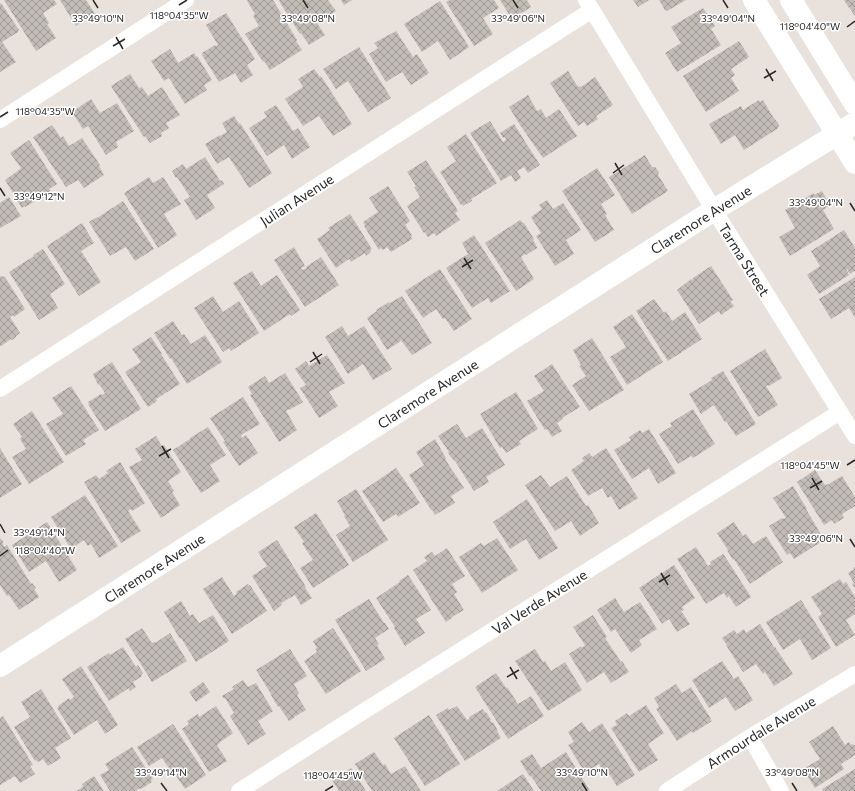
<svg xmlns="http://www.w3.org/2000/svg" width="855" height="791" font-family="Commissioner,sans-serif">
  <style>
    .building { fill: url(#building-cross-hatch) }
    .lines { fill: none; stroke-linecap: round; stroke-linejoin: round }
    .street { stroke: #fff; stroke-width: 16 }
    .secondary { stroke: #fff; stroke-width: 22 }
    .ticks { fill: none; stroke: #292929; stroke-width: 1.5 }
    .labels { text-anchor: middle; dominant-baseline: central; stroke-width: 3; stroke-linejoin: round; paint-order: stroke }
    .street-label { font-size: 14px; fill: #292929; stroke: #fff }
    .ticks-label { font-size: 10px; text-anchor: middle; fill: #292929; stroke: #fff; stroke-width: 3; stroke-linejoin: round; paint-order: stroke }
  </style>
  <defs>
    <pattern id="building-cross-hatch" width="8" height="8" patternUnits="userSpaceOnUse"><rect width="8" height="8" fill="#c2bcb7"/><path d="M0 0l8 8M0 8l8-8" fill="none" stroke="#9e9995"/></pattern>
  </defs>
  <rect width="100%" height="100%" fill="#e9e1dc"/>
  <g class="building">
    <polygon points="4,0 54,0 57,4 43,13 49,23 47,24 56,38 36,51"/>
    <polygon points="60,0 86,0 95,14 83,20 83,21 76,26"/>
    <polygon points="248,0 273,0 297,40 296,41 302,50 270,70 264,61 263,62 245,34 259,26 253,16 255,14 247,1"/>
    <polygon points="280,0 328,0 336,11 317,23 325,35 309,45 301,33 300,34 279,1"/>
    <polygon points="341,0 352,0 344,5"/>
    <polygon points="450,0 494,0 499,8 483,18 493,34 474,46 446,2"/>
    <polygon points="500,0 527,0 531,7 512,19"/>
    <polygon points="633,0 649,0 638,7"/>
    <polygon points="659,0 686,0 667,11 666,10 665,10"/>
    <polygon points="844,0 855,0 855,16 849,7 849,8"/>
    <polygon points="440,1 469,47 450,60 438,41 422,52 404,24"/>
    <polygon points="1,3 19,30 18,32 2,42 16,62 0,72 0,4"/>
    <polygon points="703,8 715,26 711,29 721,45 677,72 665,53 681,43 671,27"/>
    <polygon points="226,13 255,59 247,65 253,75 241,83 235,73 219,82 202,55 203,54 202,53 215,45 216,46 218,45 206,25"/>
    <polygon points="396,31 413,57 417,54 429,73 411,85 402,72 386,82 369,54 378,48 374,43"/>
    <polygon points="739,41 749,57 731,69 735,75 731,78 739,91 706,112 683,76"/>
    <polygon points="359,47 391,98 368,112 348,81 336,89 323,69"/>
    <polygon points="170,49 178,63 194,53 196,57 197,56 212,80 204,85 207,90 185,104 169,78 164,81 151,61"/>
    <polygon points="314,69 320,77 321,76 352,124 333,136 319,116 303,126 285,99 303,87 298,79"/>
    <polygon points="568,71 578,87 580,86 581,87 595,77 613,105 596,116 598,119 587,126 584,122 578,126 550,83"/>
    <polygon points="130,74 139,88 142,87 148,96 162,87 180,115 166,123 169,128 161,133 162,136 150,143 145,136 144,137 111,86"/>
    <polygon points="528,95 537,111 541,109 546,118 559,109 577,136 543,158 520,125 509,107"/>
    <polygon points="91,99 100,113 117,103 134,131 116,142 118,147 106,155 88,126 83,129 72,112"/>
    <polygon points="759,100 760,102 763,100 773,117 778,123 779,126 777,129 744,150 735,135 721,144 709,124 741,106 743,110"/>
    <polygon points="276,105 293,131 298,128 310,147 292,159 284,145 267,156 249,128 267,117 264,112"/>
    <polygon points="234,116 239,124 240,123 272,173 249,188 229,157 217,164 205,144 220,135 220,136 227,132 222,123"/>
    <polygon points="490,121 503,142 506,140 505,137 503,138 500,133 514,124 540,165 528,173 524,167 517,171 521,178 515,182 511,175 501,181 470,133"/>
    <polygon points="52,125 61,138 63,136 69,146 82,138 100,165 99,166 104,175 84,188 78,180 66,187 33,137"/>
    <polygon points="466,134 497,183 471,199 472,201 463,206 462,204 461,205 440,172 456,161 447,147"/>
    <polygon points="29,140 57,184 49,189 51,192 42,198 40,196 36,199 37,200 25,207 25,206 22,208 5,180 19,170 21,168 10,153"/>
    <polygon points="645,155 652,167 655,167 659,172 658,175 668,191 632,214 609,177"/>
    <polygon points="205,157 220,181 222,180 224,184 207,195 215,208 196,220 184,200 190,197 177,177 176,178 172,171 183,164 186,169"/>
    <polygon points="426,160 458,211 455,213 460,220 436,236 434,233 428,237 425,232 424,233 407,206 420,197 414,187 416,186 407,172"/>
    <polygon points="597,168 615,195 601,204 607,214 605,215 614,230 595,242 562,191"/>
    <polygon points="149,177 153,183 163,177 181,204 164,214 177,235 158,248 124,193"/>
    <polygon points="388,186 410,221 405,225 412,235 411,236 412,239 391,252 387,247 383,250 381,248 379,250 364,226 365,225 363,222 378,212 369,198"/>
    <polygon points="822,191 830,205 823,210 834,229 790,256 779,237 795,228 785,210 814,193 814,195"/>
    <polygon points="9,197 21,216 0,228 0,203"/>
    <polygon points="547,200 553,209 563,203 581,230 566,240 574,254 555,266 536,236 541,233 531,217 542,209 539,205"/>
    <polygon points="123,201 154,249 135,261 126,247 110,256 89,222 97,217 97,218"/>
    <polygon points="350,214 372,249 370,250 371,252 366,256 365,253 351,262 349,259 336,268 317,239 330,230 328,228"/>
    <polygon points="520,220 523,223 524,223 534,239 533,240 537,247 537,248 526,255 525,254 521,257 534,279 516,291 485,243"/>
    <polygon points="82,223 94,243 81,251 101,282 79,296 47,246"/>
    <polygon points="844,230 855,248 855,271 850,274 847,269 846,269 849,275 819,294 807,275 820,266 811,251"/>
    <polygon points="474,235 510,291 491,303 488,298 472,308 446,268 468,254 462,243"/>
    <polygon points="294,247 305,266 301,268 302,270 307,268 306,267 321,257 339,285 305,307 274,260"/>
    <polygon points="43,249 65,284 50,294 58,308 39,320 9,272 34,256 33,255"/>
    <polygon points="711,266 733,300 730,301 734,306 721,315 719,311 699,324 677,290 691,279 692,280 693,279 693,278"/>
    <polygon points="440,269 472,319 454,331 445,318 443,319 436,309 423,318 405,291"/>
    <polygon points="252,271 261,286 277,275 300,310 291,316 290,314 264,331 233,283"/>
    <polygon points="1,276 5,277 25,309 14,317 13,315 10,317 20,333 16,336 16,337 12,340 11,339 1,346 0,345 0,277"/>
    <polygon points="855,277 855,318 849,308 831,319 819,299"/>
    <polygon points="213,296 223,312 239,301 259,333 231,351 229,348 223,352 194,308"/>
    <polygon points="402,296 432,343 412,355 401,340 400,340 401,341 387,350 367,318 377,311 376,310 389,302 390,303"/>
    <polygon points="654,299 664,313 666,311 672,321 685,312 702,339 668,361 636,311"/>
    <polygon points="632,314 663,362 627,385 610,357 626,347 613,327"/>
    <polygon points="173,321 182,335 184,334 191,344 205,335 222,362 187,384 171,358 170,359 154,333"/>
    <polygon points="342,326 348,336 364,326 392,369 373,380 363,364 348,374 325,337"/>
    <polygon points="151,337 162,354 161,354 180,384 156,399 157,401 148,407 125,372 141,362 132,349"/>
    <polygon points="592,338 624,390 589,411 572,385 586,376 579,366 581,365 573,350"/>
    <polygon points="765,349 782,378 769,386 768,385 766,386 778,405 758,417 730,371"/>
    <polygon points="327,355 345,383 329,392 338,406 319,418 300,388 306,385 295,369 306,361 309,366"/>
    <polygon points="112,362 141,409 105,431 88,404 89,404 88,402 101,394 102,395 105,393 99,384 98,385 93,374"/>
    <polygon points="552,364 580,407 562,418 563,419 557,423 562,431 552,437 547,429 545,430 527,401 544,391 534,376"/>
    <polygon points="723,371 756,424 736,436 726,421 725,422 714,405 701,414 689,394 712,380 711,378"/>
    <polygon points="285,373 303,402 289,410 289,409 286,411 297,430 279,442 250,395 252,394 248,387 265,376 269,383"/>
    <polygon points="71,386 99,430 83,440 86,444 66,456 46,424 63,414 52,398"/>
    <polygon points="516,392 538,429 519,441 521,444 506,453 502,447 500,448 480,414"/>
    <polygon points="243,397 260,424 241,435 242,438 246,435 258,453 239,466 223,442 225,441 210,418"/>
    <polygon points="693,409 715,444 693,458 691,456 678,464 659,434 672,426 670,423"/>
    <polygon points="32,411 64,462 29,484 12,457 26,449 20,439 22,437 13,424"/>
    <polygon points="457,424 466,438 482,428 505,465 486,477 489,482 474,491 455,461 454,461 448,453 449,452 438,436"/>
    <polygon points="208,427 226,455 210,465 220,481 201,493 173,450 190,439 190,438"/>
    <polygon points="649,429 676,473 658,484 649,468 632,479 614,450 631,440 629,437 640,430 642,433"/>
    <polygon points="156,436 162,446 164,445 181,472 168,481 174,491 172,492 180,505 161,518 129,467 142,460 135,449"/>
    <polygon points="435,439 446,458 445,459 464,488 451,496 455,503 435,515 432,510 431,510 409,475 424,465 416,452"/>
    <polygon points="0,448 22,484 0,498"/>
    <polygon points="606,448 638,498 619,510 611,496 608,498 602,488 588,496 571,470 584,461 582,458 589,453 592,457"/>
    <polygon points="120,462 145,503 132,511 131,509 128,511 141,531 121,543 84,482 96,475 99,479 108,473 106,471"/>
    <polygon points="396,468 420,503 398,517 396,514 383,522 362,491"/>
    <polygon points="815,470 825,485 827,484 827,485 842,476 855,497 855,506 842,514 844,518 834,524 832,520 824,525 797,482"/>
    <polygon points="541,475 550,487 567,476 586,506 588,505 599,523 580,536 571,521 555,531 525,485"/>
    <polygon points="793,486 807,509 806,509 824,540 794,559 790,553 787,555 769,526 782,518 783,519 786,518 773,498"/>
    <polygon points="356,489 388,540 353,562 336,535 350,526 344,516 345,515 337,501"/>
    <polygon points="85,495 118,546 99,558 91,544 88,546 84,540 71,549 51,517"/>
    <polygon points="527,499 558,548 539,560 526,539 510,549 493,522"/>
    <polygon points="316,513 349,565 313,588 300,568 313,560 302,543 304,542 294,527"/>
    <polygon points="47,522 77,570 59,582 46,561 29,572 12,545"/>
    <polygon points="734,522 743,536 746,534 753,544 766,536 783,562 750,584 734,559 733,560 727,550 728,550 717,533"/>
    <polygon points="0,538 3,541 3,545 5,547 7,545 31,584 32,583 36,588 34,589 39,597 19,610 9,595 7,596 0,585"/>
    <polygon points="497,538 518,570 482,593 459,557 481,543 484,546"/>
    <polygon points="277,540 306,587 305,588 312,598 301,605 295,595 281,603 282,605 274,611 252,576 267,566 258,552"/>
    <polygon points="696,547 708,566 711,564 710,562 723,554 724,555 751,597 736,607 729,596 727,598 724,593 706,604 677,559"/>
    <polygon points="447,548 465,576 452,584 457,592 454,594 464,610 452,617 452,618 446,622 435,605 429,596 429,595 413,570 427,561 424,557 432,552 435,556"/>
    <polygon points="674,565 695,598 682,607 684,610 681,611 690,624 677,632 669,619 662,624 639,588"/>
    <polygon points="855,567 855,589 852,584 854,583 848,573 854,569 853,568"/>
    <polygon points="408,575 431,610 416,619 425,633 405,646 394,628 395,627 376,598 400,582 399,581"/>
    <polygon points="222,577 234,596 237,593 236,592 248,584 249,586 250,585 267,611 232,634 203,589"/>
    <polygon points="840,579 843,584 846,582 855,597 855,614 846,620 855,635 836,647 818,617 822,614 811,597"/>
    <polygon points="615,598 624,612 640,602 657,629 639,640 642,645 631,653 615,629 611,632 597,610"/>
    <polygon points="369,599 384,623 385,623 389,629 375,638 379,644 377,645 385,659 366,671 335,620"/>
    <polygon points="801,600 831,648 812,660 800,639 783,650 766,622"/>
    <polygon points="181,601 190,616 193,614 199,623 213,615 229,641 196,662 181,638 180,639 164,612"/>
    <polygon points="593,615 607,637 605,638 621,662 622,661 629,672 611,683 604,672 587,683 569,654 581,646 582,648 585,645 573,627"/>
    <polygon points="760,624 774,647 775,647 793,674 774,686 765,672 763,674 756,664 743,672 726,645 727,645 722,638 734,630 737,634 744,629 746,633"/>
    <polygon points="142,628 152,643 155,642 155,643 170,633 187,661 152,682 125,639 136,632"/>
    <polygon points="333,628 361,671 326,694 304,661 317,652 315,649 317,648 313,641"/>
    <polygon points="123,647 136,667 138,665 143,673 141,675 142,676 133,682 136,687 130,691 129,688 109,701 87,667 109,653 110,655"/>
    <polygon points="290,649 307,676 294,684 299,693 297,695 306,710 294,717 294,718 289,721 279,706 278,707 271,695 271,694 256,670"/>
    <polygon points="535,649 543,662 545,661 551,671 565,662 582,690 548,711 515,661"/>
    <polygon points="722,661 734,679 738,676 753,700 735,711 726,697 709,708 692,680"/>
    <polygon points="81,666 118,725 105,734 97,720 74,735 57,708 59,707 58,706 69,698 70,700 74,697 62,679"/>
    <polygon points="496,673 506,688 507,687 518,704 531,696 544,716 508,739 475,687"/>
    <polygon points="243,680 248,687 256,683 273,711 258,721 266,734 248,745 230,716 234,713 225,698 224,699 222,696 234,689 232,687"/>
    <polygon points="203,682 210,692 196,702 189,692"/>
    <polygon points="676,684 682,693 691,687 711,719 710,720 712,721 693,733 692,731 677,741 656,709 659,707 654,698"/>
    <polygon points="41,689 71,738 55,748 61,758 48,766 43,759 38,762 36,760 35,761 14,727 30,717 21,702"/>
    <polygon points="646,705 664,733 648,744 658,760 639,772 611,728 617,725 615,721 627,713 629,716"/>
    <polygon points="216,706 233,733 219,743 220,743 217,745 227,761 209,772 182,729 189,724 187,721 198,714 199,717"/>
    <polygon points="457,706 467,720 470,718 469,717 483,709 485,713 486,712 491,720 490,720 492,723 493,722 498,731 497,731 501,738 465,761 436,715 448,708 449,710"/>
    <polygon points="429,715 460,764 425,786 394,738"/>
    <polygon points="3,716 33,765 30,766 35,774 20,783 15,776 0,785 0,718"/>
    <polygon points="582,722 589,732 602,723 635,775 617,786 608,772 605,774 599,764 585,773 568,745 574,742 568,732"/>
    <polygon points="173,724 206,775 185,789 175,774 173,774 162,758 149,766 137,747"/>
    <polygon points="833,726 845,745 849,742 851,745 853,744 855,746 855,755 841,764 844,769 815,788 803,769 820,759 809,742"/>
    <polygon points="132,747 153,779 151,780 152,782 141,789 140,788 137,790 137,791 110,791 100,775 109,770 105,764"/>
    <polygon points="374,752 383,765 385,764 391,774 405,766 421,791 372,791 355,764"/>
    <polygon points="566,752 590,791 541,791 531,776 530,777 520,761 532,754 541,768"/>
    <polygon points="351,768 366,791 339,791 332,780"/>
    <polygon points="855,769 855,791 823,791 822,789"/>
    <polygon points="523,774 534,791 497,791"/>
    <polygon points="94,776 104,791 76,791 83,787 82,784"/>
  </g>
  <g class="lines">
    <g class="street">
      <path id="s1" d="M586,0L714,210L855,436"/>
      <polyline points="0,120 186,0"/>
      <path id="s2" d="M0,389L592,10"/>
      <polyline points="750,737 781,791"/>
      <path id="s3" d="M239,791L361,713L840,412"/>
      <path id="s4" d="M667,791L750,737L855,674"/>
    </g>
    <g class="secondary">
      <polyline points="754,0 855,163"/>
      <polyline points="791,0 855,104"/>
      <path id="s5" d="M0,666L714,210L855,123"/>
    </g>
  </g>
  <path class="ticks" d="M93,0L98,8M303,0L308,8M513,0L518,8M723,0L728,8M179,5L187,0M847,27L855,21M116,37L123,49M113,46L125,39M766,69L773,81M764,78L776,71M0,117L8,112M615,163L622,175M613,173L624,165M0,188L5,196M850,203L855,211M464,258L471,269M462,267L473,260M313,352L320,364M310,362L322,354M162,446L169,458M159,456L171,449M847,465L855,460M812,478L819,490M810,488L822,481M0,524L5,533M850,539L855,547M0,556L8,550M661,573L668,585M659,582L670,575M510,667L517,679M507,677L519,670M161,783L167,791M582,783L587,791M792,783L797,791M325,791L333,786"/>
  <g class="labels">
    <g class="street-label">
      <text stroke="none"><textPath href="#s2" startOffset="352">Julian Avenue</textPath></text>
      <text stroke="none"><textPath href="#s5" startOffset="831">Claremore Avenue</textPath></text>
      <text stroke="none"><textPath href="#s1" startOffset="304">Tarma Street</textPath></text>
      <text stroke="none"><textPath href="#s5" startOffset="507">Claremore Avenue</textPath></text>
      <text stroke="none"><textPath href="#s5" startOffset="183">Claremore Avenue</textPath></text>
      <text stroke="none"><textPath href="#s3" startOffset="355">Val Verde Avenue</textPath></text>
      <text stroke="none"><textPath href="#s4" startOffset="111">Armourdale Avenue</textPath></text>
    </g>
  </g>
  <g class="ticks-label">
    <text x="179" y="19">118°04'35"W</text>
    <text x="98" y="22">33°49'10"N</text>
    <text x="308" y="22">33°49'08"N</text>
    <text x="518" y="22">33°49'06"N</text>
    <text x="728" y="22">33°49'04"N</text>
    <text x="810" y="30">118°04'40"W</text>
    <text x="45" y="115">118°04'35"W</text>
    <text x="39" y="200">33°49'12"N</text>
    <text x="816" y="206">33°49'04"N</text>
    <text x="810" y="469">118°04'45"W</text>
    <text x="39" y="536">33°49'14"N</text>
    <text x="816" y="542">33°49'06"N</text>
    <text x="45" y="554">118°04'40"W</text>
    <text x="161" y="776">33°49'14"N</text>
    <text x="582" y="776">33°49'10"N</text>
    <text x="792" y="776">33°49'08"N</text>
    <text x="333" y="779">118°04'45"W</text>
  </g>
</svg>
